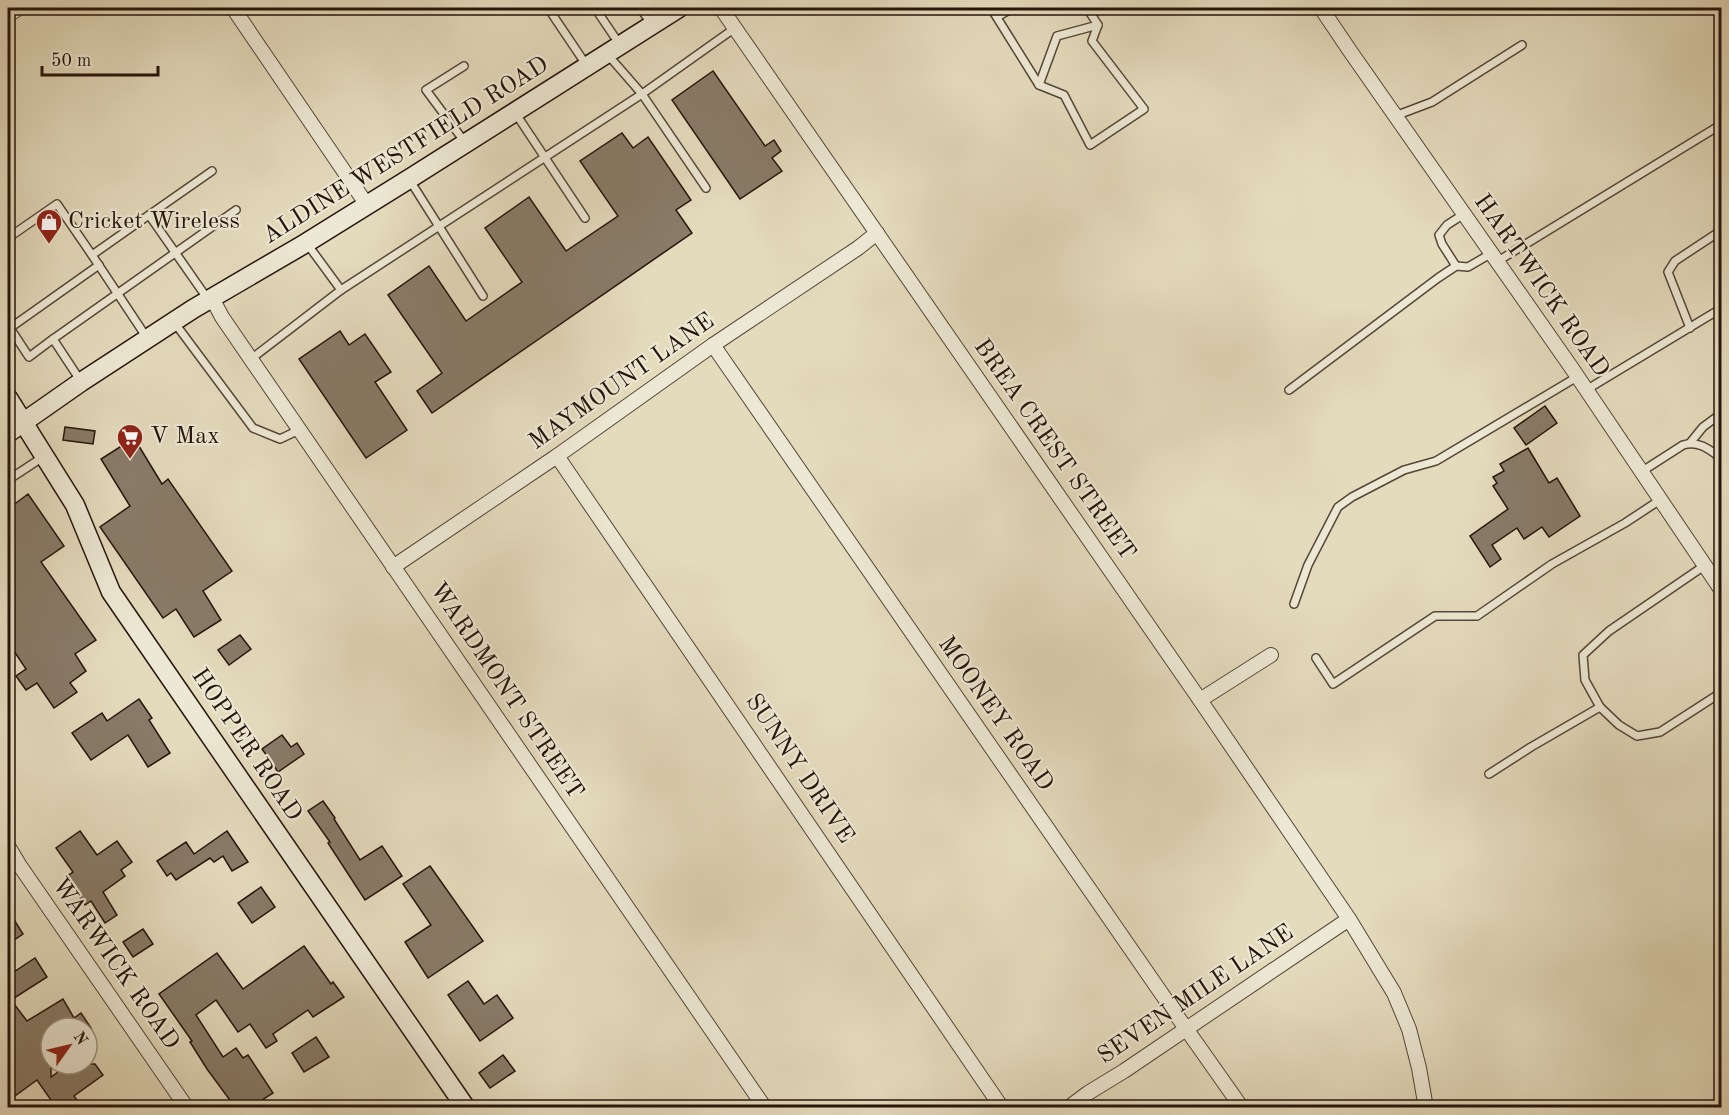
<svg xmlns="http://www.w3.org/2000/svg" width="1729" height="1115" font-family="'Old Standard TT',serif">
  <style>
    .building { fill: #887b68; stroke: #25140c; stroke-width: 1.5 }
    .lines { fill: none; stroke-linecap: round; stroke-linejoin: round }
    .service-casing { stroke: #554638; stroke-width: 10 }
    .minor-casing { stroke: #554638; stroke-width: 16 }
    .secondary-casing { stroke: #25140c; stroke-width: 21 }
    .service { stroke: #ede8d4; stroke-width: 7 }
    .minor { stroke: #ede8d4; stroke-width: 14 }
    .secondary { stroke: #ede8d4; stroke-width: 18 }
    .labels { text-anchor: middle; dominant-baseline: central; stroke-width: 4.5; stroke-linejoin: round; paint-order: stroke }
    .street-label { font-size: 24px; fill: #25140c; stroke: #ede8d4 }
    .poi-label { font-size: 24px; fill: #25140c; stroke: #ede8d4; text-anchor: start }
  </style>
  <rect width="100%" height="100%" fill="#e4dbbd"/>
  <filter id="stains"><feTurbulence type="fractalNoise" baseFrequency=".00333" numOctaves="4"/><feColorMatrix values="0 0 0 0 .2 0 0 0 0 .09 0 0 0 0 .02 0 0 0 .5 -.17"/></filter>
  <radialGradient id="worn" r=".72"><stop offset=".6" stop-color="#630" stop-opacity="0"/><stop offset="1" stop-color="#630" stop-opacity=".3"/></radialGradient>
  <g class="building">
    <polygon points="713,71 765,146 774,140 781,151 772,158 782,171 740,199 672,100"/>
    <polygon points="622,133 633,148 648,137 691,200 676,210 692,233 432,413 417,391 442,373 388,295 429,266 466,321 522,282 485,228 529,197 566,251 618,216 580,161"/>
    <polygon points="340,331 349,345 365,334 391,372 375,382 407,430 366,458 299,359"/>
    <polygon points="1545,406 1557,423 1526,445 1514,428"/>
    <polygon points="65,427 95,431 93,444 63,440"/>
    <polygon points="134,438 162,484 168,479 232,571 203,591 221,620 194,637 176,609 163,618 100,527 130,506 101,459"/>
    <polygon points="1528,448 1549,483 1557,478 1580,516 1549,537 1542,527 1524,539 1517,528 1492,545 1501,559 1490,567 1470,536 1508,509 1493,486 1497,483 1493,477 1504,471 1500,464"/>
    <polygon points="28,494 64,546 41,562 96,640 75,654 86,671 70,683 77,692 54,708 37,683 26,690 16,676 26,669 8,642 8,509"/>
    <polygon points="240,635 251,649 229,665 218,650"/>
    <polygon points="139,699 152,718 149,720 170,753 148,767 128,735 91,760 72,733 102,713 107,721"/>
    <polygon points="282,735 291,747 297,743 304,754 278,772 262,749"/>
    <polygon points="323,801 335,818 334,819 360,860 382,846 402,876 365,900 328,843 330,842 308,811"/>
    <polygon points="80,831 97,855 117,841 132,862 121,870 125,876 103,892 117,915 105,923 91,901 85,905 66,877 73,872 56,848"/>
    <polygon points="227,831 248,862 232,871 223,856 214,862 210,858 176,880 171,873 167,876 157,861 186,842 194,854"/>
    <polygon points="430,866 483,941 428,978 405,942 431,925 403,884"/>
    <polygon points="261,887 275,907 252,923 238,903"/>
    <polygon points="8,910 23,934 8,944"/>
    <polygon points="143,929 153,944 133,957 123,942"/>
    <polygon points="304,946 331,984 333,982 344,997 313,1017 308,1010 273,1034 277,1041 266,1048 250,1024 238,1032 216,1000 196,1015 223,1057 236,1048 243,1058 248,1055 273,1093 251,1107 235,1107 207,1069 190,1042 192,1041 159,994 217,953 243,989"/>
    <polygon points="35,958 47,977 11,1000 27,1021 63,999 74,1018 81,1013 91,1028 51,1028 51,1077 69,1064 95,1064 103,1075 74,1096 82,1107 40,1107 51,1100 37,1080 8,1101 8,976"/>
    <polygon points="468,981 484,1004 497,995 513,1018 480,1041 448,995"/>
    <polygon points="316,1037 329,1057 304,1072 292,1053"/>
    <polygon points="503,1055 515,1071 490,1088 479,1073"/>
  </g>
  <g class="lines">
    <g class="service-casing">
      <g id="service">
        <polyline points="548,8 587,66"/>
        <polyline points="595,8 620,45"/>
        <polyline points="640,8 651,23"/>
        <polyline points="991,8 1039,85 1064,95 1090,145 1144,109 1092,41 1098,25 1087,8"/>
        <polyline points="997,17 1013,8"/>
        <polyline points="608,55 642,94 706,188"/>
        <polyline points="464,66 426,90 464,141"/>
        <polyline points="1039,85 1057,36 1098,25"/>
        <polyline points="516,114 585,218"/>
        <polyline points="1395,116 1432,102 1522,45"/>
        <polyline points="409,179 483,296"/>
        <polyline points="149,215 212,171"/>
        <polyline points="8,238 57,204 92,255"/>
        <polyline points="308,245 341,290"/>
        <polyline points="1498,261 1722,124"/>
        <polyline points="1456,266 1442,244 1439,235 1447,225 1464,214"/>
        <polyline points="174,322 253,428 280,439 299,430"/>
        <polyline points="1690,328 1668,272 1675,261 1722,230"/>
        <polyline points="147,338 92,255 149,215 207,298"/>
        <polyline points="53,339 29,357 10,328 99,265"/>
        <polyline points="251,359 341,290 642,94 735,28"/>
        <polyline points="80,380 53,339 236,210"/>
        <polyline points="1289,390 1438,278 1456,266 1468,267 1492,253"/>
        <polyline points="1586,390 1722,308"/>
        <polyline points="1690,443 1703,427 1722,413"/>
        <path d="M1641,472L1683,445C1699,440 1710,450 1722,459"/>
        <polyline points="8,480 43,457"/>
        <polyline points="1294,604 1308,565 1338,507 1352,497 1404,470 1436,461 1577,377"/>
        <polyline points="1316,658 1333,684 1435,616 1477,616 1552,564 1625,523 1660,500"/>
        <polyline points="1600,707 1585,680 1583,655 1609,631 1704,566"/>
        <polyline points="1489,774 1531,747 1600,707 1619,725 1637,736 1660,732 1722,692"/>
      </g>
    </g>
    <g class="minor-casing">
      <g id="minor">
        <polyline points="233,8 367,205"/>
        <polyline points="721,8 1200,700 1349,919 1394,993 1409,1029 1419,1068 1426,1108"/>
        <polyline points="1321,8 1350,51 1571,367 1722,591"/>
        <polyline points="8,15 19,8"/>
        <polyline points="212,298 222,317 765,1108"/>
        <polyline points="713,345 1175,1013 1242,1108"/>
        <polyline points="557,456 1002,1108"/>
        <polyline points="393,567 557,456 713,345 858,248 877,233"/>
        <polyline points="1200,700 1271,655"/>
        <polyline points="8,846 20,866 187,1108"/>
        <polyline points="1068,1108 1088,1093 1124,1071 1349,919"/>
      </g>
    </g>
    <g class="secondary-casing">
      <g id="secondary">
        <polyline points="8,398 75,505 111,592 466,1108"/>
        <polyline points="8,433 81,382 193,309 306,243 409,179 679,8"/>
      </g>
    </g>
    <use href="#service" class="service"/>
    <use href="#minor" class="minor"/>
    <use href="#secondary" class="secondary"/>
  </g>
  <defs>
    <g id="shop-pin" transform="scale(1.35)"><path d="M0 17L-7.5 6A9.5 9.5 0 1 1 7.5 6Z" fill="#8f2418" stroke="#ede8d4"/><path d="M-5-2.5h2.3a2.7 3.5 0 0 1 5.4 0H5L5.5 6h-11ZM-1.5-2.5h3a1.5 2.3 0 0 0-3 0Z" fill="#fff"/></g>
    <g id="supermarket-pin" transform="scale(1.35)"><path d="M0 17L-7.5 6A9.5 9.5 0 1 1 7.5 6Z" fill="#8f2418" stroke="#ede8d4"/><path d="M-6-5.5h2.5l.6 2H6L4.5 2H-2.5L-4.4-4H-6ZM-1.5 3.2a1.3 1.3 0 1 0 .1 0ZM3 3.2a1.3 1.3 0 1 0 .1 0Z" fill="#fff"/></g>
  </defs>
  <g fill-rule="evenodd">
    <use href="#shop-pin" x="49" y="222"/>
    <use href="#supermarket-pin" x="130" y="437"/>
  </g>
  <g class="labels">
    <g class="street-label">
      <text transform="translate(406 151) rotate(-32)">ALDINE WESTFIELD ROAD</text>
      <text transform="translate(1541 286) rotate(55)">HARTWICK ROAD</text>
      <text transform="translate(622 382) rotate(-35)">MAYMOUNT LANE</text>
      <text transform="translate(1054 450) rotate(55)">BREA CREST STREET</text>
      <text transform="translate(506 691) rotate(56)">WARDMONT STREET</text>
      <text transform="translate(995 714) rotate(55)">MOONEY ROAD</text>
      <text transform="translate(246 745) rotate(56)">HOPPER ROAD</text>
      <text transform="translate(799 769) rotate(56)">SUNNY DRIVE</text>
      <text transform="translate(115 964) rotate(55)">WARWICK ROAD</text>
      <text transform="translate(1196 995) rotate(-34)">SEVEN MILE LANE</text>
    </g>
    <g class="poi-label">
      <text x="68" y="222">Cricket Wireless</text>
      <text x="150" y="437">V Max</text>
    </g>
  </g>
  <rect width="1729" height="1115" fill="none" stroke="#e4dbbd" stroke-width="30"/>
  <rect x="9" y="9" width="1711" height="1097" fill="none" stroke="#25140c" stroke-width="3"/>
  <rect x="15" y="15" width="1699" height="1085" fill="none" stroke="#25140c" stroke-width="1.5"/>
  <g transform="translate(69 1046) rotate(56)"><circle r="28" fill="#ede8d4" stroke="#9d9384" stroke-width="1.5"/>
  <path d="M0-4.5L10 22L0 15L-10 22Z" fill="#8f2418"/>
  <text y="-9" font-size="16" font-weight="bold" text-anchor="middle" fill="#25140c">N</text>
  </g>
  <path d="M42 66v9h116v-9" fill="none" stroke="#25140c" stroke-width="3"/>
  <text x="51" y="66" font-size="18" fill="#25140c" stroke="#ede8d4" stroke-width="4.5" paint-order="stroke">50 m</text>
  <rect width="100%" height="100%" filter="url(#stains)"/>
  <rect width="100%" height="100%" fill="url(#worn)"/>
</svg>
